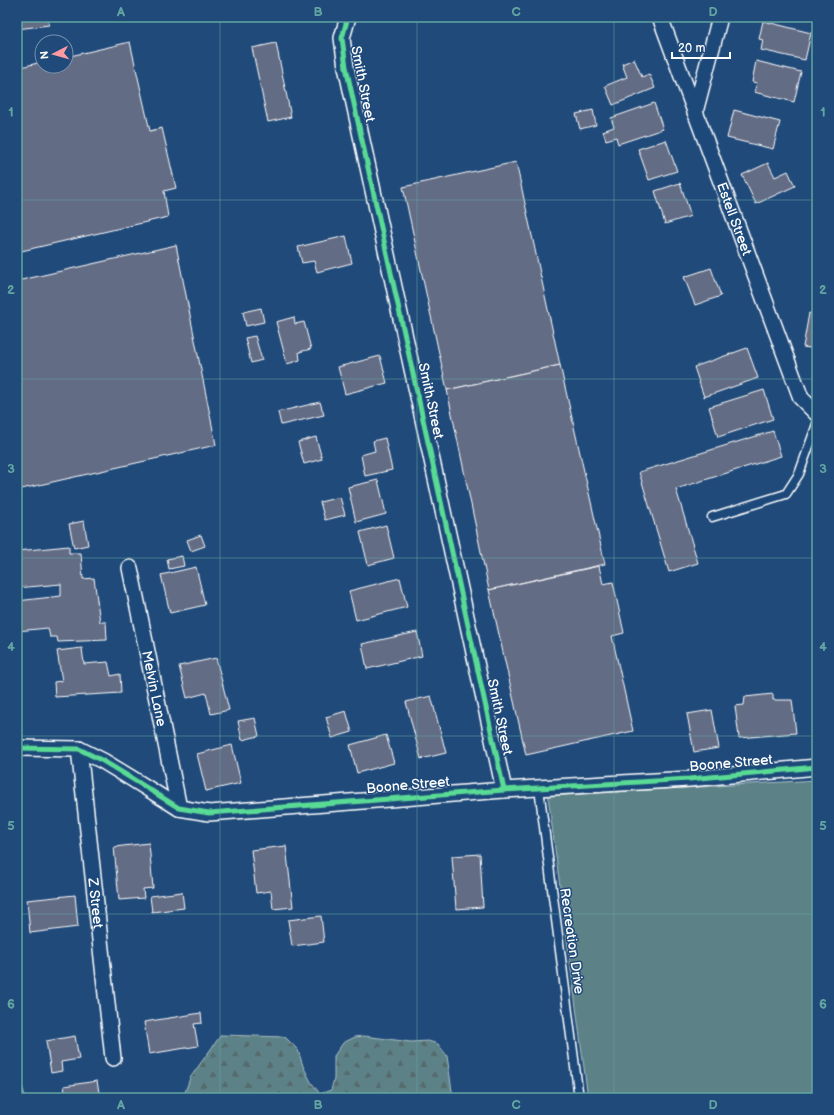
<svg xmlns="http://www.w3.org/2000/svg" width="834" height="1115" font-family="'Balsamiq Sans',sans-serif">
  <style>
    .forest { fill: url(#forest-firs); stroke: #aec0c3 }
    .park { fill: #5c8287; stroke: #aec0c3 }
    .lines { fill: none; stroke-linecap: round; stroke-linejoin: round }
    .stream { stroke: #8fb0c5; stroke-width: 6 }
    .building { fill: #646c85; stroke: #fff }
    .service-casing { stroke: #fff; stroke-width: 11 }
    .minor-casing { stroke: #fff; stroke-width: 18 }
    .service { stroke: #1f4a7a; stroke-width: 8 }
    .minor { stroke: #1f4a7a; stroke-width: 15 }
    .cycleway-casing { stroke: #1f4a7a; stroke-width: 8 }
    .cycleway { stroke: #5adb95; stroke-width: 5 }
    .grid { fill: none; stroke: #63a6a1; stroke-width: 1; stroke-opacity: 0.55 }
    .labels { text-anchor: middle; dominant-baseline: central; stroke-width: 3; stroke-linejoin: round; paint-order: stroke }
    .street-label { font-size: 14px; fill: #fff; stroke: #1f4a7a }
    .neatline { fill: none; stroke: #63a6a1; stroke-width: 1.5 }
    .grid-label { font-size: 13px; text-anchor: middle; font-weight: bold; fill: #63a6a1 }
  </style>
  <defs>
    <pattern id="forest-firs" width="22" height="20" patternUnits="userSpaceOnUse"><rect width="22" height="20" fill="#5c8287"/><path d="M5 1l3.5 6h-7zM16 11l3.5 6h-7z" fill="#556a6c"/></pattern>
  </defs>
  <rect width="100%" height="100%" fill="#1f4a7a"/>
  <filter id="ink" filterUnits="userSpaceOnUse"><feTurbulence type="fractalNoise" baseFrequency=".025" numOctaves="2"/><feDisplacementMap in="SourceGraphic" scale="8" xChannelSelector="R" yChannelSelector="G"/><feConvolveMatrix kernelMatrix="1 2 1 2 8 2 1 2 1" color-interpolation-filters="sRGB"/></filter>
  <g filter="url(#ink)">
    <polygon class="forest" points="221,1035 285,1037 298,1050 303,1066 311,1082 320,1094 331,1090 334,1079 334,1056 343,1043 355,1037 364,1036 411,1042 428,1041 438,1044 447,1056 453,1098 183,1098 190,1078"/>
    <polygon class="park" points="817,780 817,1098 588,1098 548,796"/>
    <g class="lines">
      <polyline class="stream" points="17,1077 23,1098"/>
    </g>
    <g class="building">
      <polygon points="17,17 48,17 49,25 17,29"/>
      <polygon points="763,21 811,33 805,60 761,50 763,40 759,39"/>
      <polygon points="130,42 150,131 162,128 176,188 164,191 168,217 17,252 17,68 42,62 42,66 66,66 66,57"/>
      <polygon points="276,43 291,117 268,122 252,48"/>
      <polygon points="634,59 642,77 649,74 655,88 613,105 605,86 627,77 622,64"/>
      <polygon points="756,61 801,72 794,102 754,92 757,83 752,82"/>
      <polygon points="654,103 663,129 618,144 616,137 606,140 603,131 614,127 611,118"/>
      <polygon points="593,110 596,125 580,129 576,114"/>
      <polygon points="734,110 780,122 773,149 727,138"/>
      <polygon points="666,140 677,171 649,180 638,149"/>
      <polygon points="516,162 560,365 447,390 403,187"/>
      <polygon points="768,163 775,177 788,171 795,186 756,204 742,175"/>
      <polygon points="680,183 691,216 665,224 655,191"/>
      <polygon points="346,236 352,263 317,272 314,261 302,263 298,247"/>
      <polygon points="176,245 216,445 17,490 17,281"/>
      <polygon points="711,268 721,296 695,305 684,277"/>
      <polygon points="261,308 264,322 246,326 243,312"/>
      <polygon points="809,313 817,315 817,349 803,347"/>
      <polygon points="294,317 295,324 304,322 311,349 299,352 300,360 287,364 276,322"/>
      <polygon points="255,336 262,360 251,363 245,338"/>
      <polygon points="747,348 758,378 704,397 694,367"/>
      <polygon points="380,356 387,383 345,394 338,367"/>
      <polygon points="560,365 605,564 489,590 447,390"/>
      <polygon points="764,390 773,419 718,437 709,407"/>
      <polygon points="320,402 324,415 281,425 278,412"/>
      <polygon points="773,431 781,456 676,489 698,563 669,572 639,472"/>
      <polygon points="316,437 322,459 304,464 298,442"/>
      <polygon points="385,438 392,470 365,476 361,455 375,451 373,441"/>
      <polygon points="378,480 386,514 356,522 348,487"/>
      <polygon points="340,497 345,515 325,520 320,502"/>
      <polygon points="84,521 88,545 74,548 69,524"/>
      <polygon points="386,525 394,558 368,565 360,532"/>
      <polygon points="201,535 205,546 191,551 187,540"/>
      <polygon points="69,546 69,553 81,553 83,579 94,578 100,622 106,622 107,640 58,642 57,637 50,637 48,628 17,631 17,601 61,596 61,584 17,588 17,551"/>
      <polygon points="182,556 184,566 169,569 167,559"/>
      <polygon points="599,566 603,584 613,582 624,633 612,636 633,731 526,755 489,590"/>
      <polygon points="196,567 205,605 170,613 161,575"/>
      <polygon points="400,578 407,607 356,620 349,591"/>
      <polygon points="417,632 422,656 367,669 362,644"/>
      <polygon points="82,648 84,664 108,662 111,676 120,674 121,693 55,697 54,682 62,681 57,651"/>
      <polygon points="216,658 229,710 211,714 206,693 187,698 179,666"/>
      <polygon points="773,694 773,700 792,700 796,733 739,738 735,706 744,705 745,697"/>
      <polygon points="431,696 446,753 421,759 406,702"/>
      <polygon points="712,710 719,748 694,752 687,714"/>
      <polygon points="346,711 352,732 332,738 326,717"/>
      <polygon points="255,718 259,736 242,740 238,721"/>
      <polygon points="386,735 394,763 357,773 350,745"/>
      <polygon points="232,745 241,783 206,791 197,754"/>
      <polygon points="149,843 153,888 143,889 144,898 119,900 114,847"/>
      <polygon points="286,846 293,907 273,909 271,891 256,893 251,850"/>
      <polygon points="480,854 483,907 456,909 452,856"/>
      <polygon points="182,892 184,908 152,912 150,896"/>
      <polygon points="75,895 78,927 30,933 27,900"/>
      <polygon points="321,916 324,942 292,946 288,920"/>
      <polygon points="201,1013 202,1023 194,1024 198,1046 149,1054 144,1022"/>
      <polygon points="75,1036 79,1059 61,1062 62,1071 51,1073 46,1041"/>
      <polygon points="97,1081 100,1098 66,1098 64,1086"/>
    </g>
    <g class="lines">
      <g class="service-casing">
        <g id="service">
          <polyline points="712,517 786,494 799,474 817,424"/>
          <polyline points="539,788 579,1098"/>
        </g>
      </g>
      <g class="minor-casing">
        <g id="minor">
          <polyline points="348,17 342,38 346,67 504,790"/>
          <path id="s1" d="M660,17L801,398L817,414"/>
          <polyline points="695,112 720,17"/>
          <path id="s2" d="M130,568L179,808"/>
          <polyline points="17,748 79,749 103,761 131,778 179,808 209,813 504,790 689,779 817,767"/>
          <path id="s3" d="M79,749L113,1058"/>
        </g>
      </g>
      <use href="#service" class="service"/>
      <use href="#minor" class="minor"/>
      <g class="cycleway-casing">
        <g id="cycleway">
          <polyline points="348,17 342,38 346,67 504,790"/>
          <polyline points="17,748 79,749 103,761 131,778 179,808 209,813 504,790 689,779 817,767"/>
        </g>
      </g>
      <use href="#cycleway" class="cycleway"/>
    </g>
  </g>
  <path class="grid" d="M220,17V1098M417,17V1098M614,17V1098M17,200H817M17,379H817M17,558H817M17,736H817M17,914H817"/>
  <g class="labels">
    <g class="street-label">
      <text transform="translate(363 84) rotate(79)">Smith Street</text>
      <text stroke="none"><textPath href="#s1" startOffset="215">Estell Street</textPath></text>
      <text transform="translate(431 401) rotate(78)">Smith Street</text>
      <text stroke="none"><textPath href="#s2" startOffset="123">Melvin Lane</textPath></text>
      <text transform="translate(500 717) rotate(78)">Smith Street</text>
      <text transform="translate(731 763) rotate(-5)">Boone Street</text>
      <text transform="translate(408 785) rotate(-5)">Boone Street</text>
      <text stroke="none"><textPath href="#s3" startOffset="155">Z Street</textPath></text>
      <text transform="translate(572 941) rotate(82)">Recreation Drive</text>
    </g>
  </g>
  <rect width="834" height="1115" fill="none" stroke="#1f4a7a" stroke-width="44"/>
  <g transform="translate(54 54) rotate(264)"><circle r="19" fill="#1f4a7a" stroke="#7992af"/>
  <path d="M0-3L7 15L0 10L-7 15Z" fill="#ff9aa2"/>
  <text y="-6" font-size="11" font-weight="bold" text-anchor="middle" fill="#ffffff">N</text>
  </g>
  <path d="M672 52v6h58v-6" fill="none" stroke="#ffffff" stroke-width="2"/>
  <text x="678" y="52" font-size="12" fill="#ffffff" stroke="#1f4a7a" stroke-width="3" paint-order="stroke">20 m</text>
  <rect x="22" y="22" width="790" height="1071" class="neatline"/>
  <g class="grid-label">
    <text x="121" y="16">A</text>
    <text x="318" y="16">B</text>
    <text x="516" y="16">C</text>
    <text x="713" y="16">D</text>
    <text x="11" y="116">1</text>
    <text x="823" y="116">1</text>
    <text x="11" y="294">2</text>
    <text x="823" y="294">2</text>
    <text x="11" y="473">3</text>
    <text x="823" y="473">3</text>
    <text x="11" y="651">4</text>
    <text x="823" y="651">4</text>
    <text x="11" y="830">5</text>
    <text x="823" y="830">5</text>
    <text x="11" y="1008">6</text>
    <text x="823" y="1008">6</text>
    <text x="121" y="1109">A</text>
    <text x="318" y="1109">B</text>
    <text x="516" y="1109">C</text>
    <text x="713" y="1109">D</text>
  </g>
</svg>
